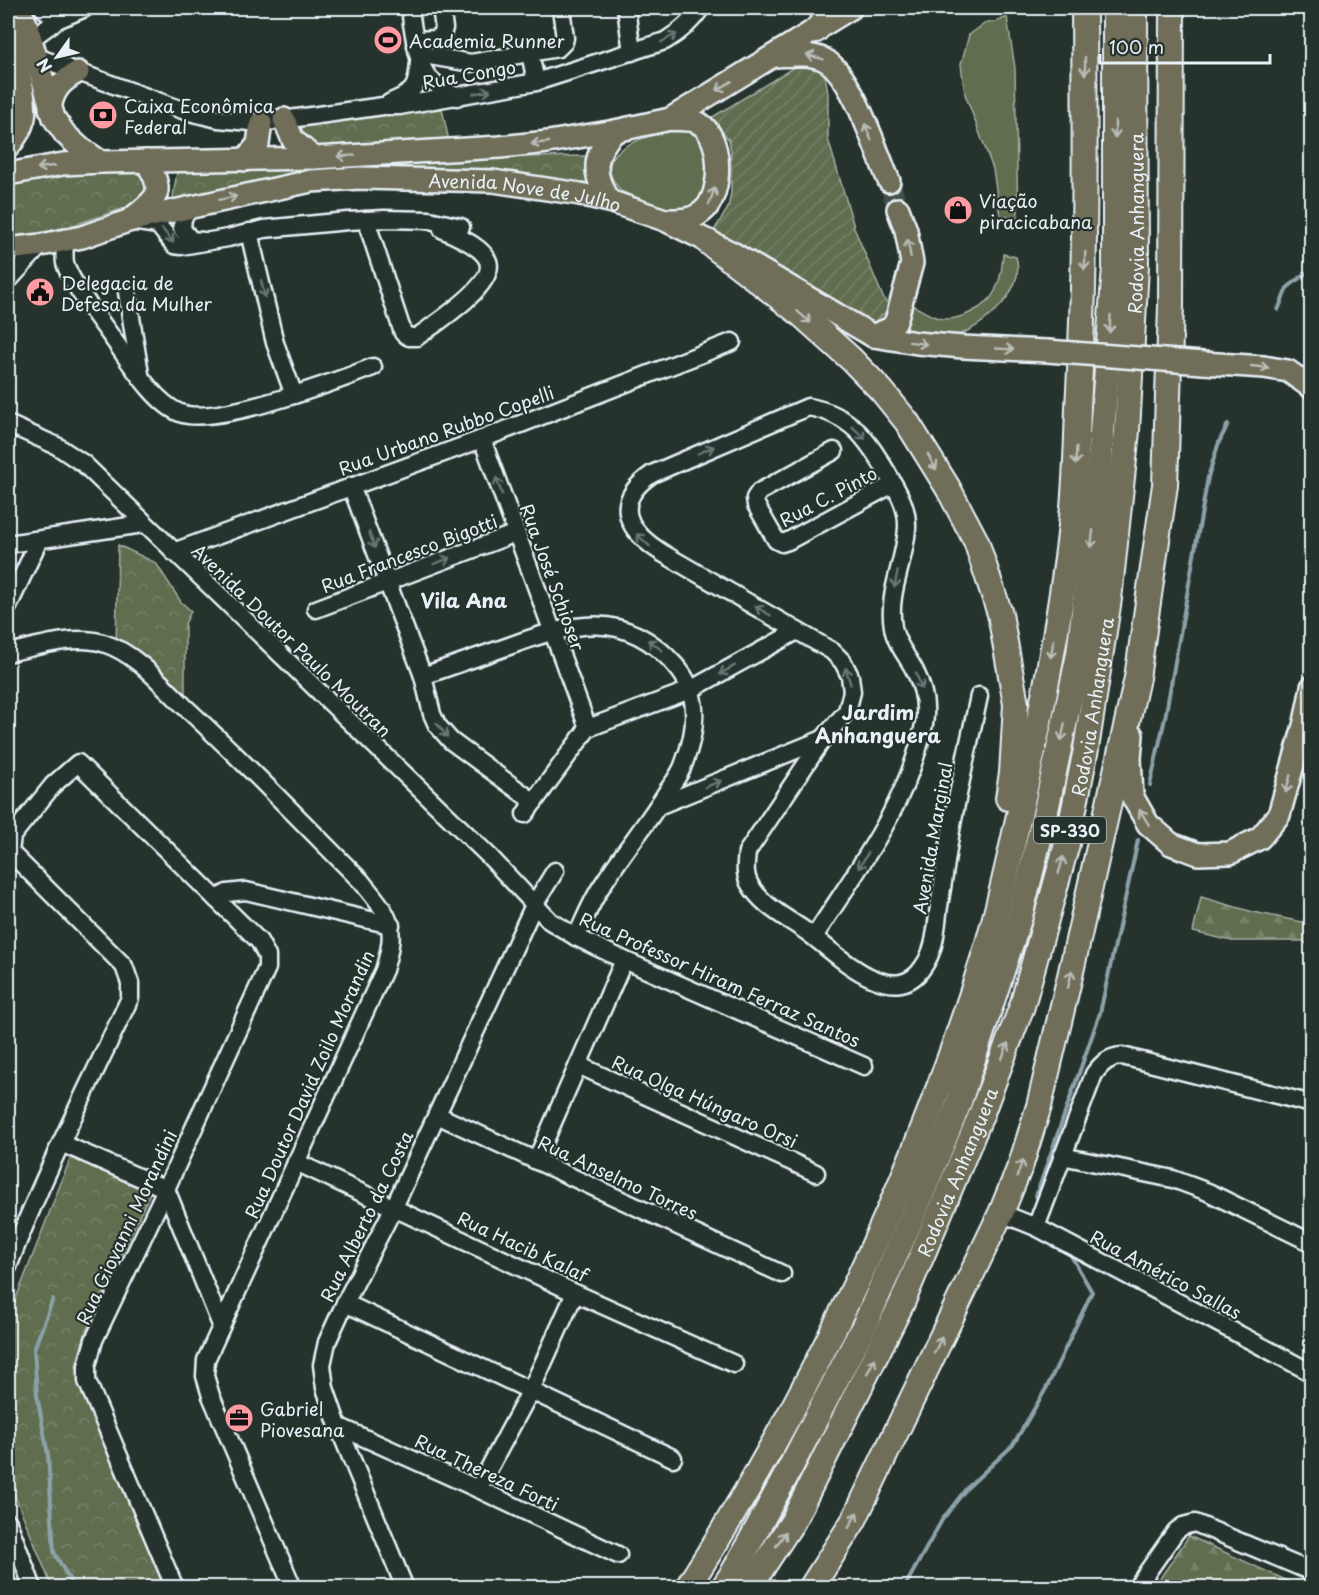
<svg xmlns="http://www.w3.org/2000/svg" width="1319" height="1595" font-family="'Playpen Sans',sans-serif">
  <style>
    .grass { fill: #606d4f; stroke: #a4afa4; stroke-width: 1.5 }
    .forest { fill: url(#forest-firs); stroke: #a4afa4; stroke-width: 1.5 }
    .park { fill: url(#park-crowns); stroke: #a4afa4; stroke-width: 1.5 }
    .garden { fill: url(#garden-furrows); stroke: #a4afa4; stroke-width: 1.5 }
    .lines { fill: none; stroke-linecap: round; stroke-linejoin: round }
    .stream { stroke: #8ca2a9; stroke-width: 4 }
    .major-tunnel { stroke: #43504b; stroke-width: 21; stroke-dasharray: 21 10; stroke-linecap: butt }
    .minor-casing { stroke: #e8f1f8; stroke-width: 21 }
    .major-casing { stroke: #e8f1f8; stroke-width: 26 }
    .highway-casing { stroke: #e8f1f8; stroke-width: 28 }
    .minor { stroke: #26332d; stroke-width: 16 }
    .major { stroke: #706e59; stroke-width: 21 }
    .highway { stroke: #706e59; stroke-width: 24 }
    .major-bridge-casing { stroke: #e8f1f8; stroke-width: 26; stroke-linecap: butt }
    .major-bridge { stroke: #706e59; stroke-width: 21 }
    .oneway { stroke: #6a7674 }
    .oneway2 { stroke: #b8bdb8 }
    .labels { text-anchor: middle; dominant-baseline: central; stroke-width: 4.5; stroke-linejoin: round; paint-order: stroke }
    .shield { fill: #26332d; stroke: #aeb8bb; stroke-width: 1.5 }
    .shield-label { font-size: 16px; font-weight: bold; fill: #e8f1f8 }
    .poi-label { font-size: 18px; fill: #e8f1f8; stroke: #26332d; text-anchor: start }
    .street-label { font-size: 18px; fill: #e8f1f8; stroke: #26332d }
    .neighbourhood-label { font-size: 20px; font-weight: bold; fill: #e8f1f8; stroke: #26332d }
  </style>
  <defs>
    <pattern id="forest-firs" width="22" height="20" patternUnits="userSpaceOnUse" patternTransform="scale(1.5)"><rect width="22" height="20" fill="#606d4f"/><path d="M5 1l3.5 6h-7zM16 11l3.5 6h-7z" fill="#778269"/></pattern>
    <pattern id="park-crowns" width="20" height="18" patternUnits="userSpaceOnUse" patternTransform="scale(1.5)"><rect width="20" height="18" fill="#606d4f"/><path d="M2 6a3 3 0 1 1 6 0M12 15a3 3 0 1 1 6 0" fill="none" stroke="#778269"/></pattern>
    <pattern id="garden-furrows" width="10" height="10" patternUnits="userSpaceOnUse" patternTransform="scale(1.5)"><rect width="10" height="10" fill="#606d4f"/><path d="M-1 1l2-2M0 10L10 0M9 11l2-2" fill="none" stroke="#778269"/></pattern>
  </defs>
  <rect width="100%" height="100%" fill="#26332d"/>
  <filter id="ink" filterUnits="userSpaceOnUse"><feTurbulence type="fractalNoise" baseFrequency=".0167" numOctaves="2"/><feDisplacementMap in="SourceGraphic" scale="12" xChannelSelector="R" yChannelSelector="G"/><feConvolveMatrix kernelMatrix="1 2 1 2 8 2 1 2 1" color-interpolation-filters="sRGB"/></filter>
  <g filter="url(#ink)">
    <g class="grass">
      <polygon points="1007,17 1015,68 1018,219 1000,216 993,169 965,94 961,64 969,35 987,22 996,22"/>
      <path d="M688,125L708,146L706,202L681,216L621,191C581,146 658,135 688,125Z"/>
      <path d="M1003,254L1016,257C1028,292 977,334 945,339C931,342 913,337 899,335L908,320L912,305C920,309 929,315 938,318C956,323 987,308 995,291C1001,279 1002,268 1003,254Z"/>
    </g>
    <g class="forest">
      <polygon points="1201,897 1253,912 1302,922 1311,916 1311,950 1304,941 1232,941 1193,932"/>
      <polygon points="1189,1536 1301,1587 1154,1587"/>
    </g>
    <g class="park">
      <polygon points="442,109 449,141 317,151 296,130 298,123"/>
      <polygon points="591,156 588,184 413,172 347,172 274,178 172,203 177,172 352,159"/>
      <path d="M91,169L135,173L144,177L147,187L139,203C96,218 53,233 8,239V176Z"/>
      <polygon points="118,545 156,563 181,602 191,611 185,624 185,706 116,649"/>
      <polygon points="71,1157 150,1193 86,1331 76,1366 84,1391 164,1587 52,1587 8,1479 8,1319"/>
    </g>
    <polygon class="garden" points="809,65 824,69 828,93 828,139 855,230 883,297 888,304 886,312 871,324 713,232 728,208 731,193 731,151 729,140 711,118 796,66"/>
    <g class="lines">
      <g class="stream">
        <polyline points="1278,310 1287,288 1306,273"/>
        <polyline points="1150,785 1165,718 1208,477 1219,442 1228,424"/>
        <polyline points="1038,1199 1036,1196 1100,1013 1138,840"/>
        <polyline points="53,1299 34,1349 37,1395 48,1455 54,1552 74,1588"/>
        <polyline points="904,1588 942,1520 966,1489 1013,1445 1047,1387 1092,1292 1070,1254"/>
      </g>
      <polyline class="major-tunnel" points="889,181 898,209"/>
      <g class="minor-casing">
        <g id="minor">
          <polyline points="43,8 57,20"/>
          <path d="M411,8C410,18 413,29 415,40C421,74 427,81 457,97"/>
          <polyline points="626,8 632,52"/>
          <polyline points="31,39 57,20 85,8"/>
          <polyline points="415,40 436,39 442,35 444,28 441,8"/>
          <polyline points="530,53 536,82"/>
          <polyline points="418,54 471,63 558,48 564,42 565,38 561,8"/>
          <path d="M37,57L185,111L218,119L261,123L383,106H399L536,82L665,41C680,32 691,23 701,8"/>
          <path d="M389,103C414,92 417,90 419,62"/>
          <polyline points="193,206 183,217 182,229 191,240 204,241"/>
          <path d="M366,220L403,333L409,337H417C433,325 497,285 488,261C482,246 456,236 442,229"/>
          <polyline points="138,222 158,225 174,245 181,246 228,238 264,229 348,221 384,219 429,220 461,227"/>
          <polyline points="249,232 275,343 294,395"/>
          <path d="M64,240C65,247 64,256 65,263C70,282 99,319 111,336C128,359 154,403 180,413C214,427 337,381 373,367"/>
          <polyline points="8,281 41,245"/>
          <polyline points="127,292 140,374"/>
          <polyline points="8,424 57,446 84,464 489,856 550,921 576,937 624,960 864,1066"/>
          <polyline points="482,439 588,728"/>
          <polyline points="834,451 759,492 755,498 756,505 776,540 782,543 788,541 893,484"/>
          <polyline points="351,486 423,676 432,714 437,725 451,741 534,802"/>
          <polyline points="8,544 143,524"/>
          <polyline points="173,552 482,439 732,342"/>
          <polyline points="8,607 39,540"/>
          <polyline points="316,609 516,533"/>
          <path d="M8,653C35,647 76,634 103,643C136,653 161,684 185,707C246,763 303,823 361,881C390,916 398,925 384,970L206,1360L205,1376L211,1396L293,1588"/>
          <path d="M423,676C451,666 480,656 509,646C572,623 625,608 675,665C701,693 697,730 684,763C681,773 674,782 668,790C648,823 623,852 603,884C592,900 585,919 576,937"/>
          <polyline points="588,728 690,690 797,631"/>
          <polyline points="658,806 823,739"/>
          <polyline points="525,814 588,728"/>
          <polyline points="216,899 227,893 246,891 391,925"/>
          <path d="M814,937C856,871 906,807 923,729C928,709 924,689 915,671C908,657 895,643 893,627C887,593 905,562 907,528C908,507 898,492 888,474C867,439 851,414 808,407L652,474C610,503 628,532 664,554L832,651L843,662L850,676L852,692L847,711L823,739L747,852C746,863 744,873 749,883C763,909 793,920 815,938C840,958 895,1010 923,967C936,949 936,927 939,906C944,879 947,852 952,825C960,782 970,739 979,696"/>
          <polyline points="578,1065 816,1173"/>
          <polyline points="437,1115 782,1274"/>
          <polyline points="61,1143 166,1189 221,1325"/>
          <polyline points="1062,1156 1173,1179 1208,1192 1312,1243"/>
          <polyline points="536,1161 624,960"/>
          <polyline points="296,1162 575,1293 734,1364"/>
          <polyline points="1001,1213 1036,1227 1312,1373"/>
          <path d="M1036,1227L1094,1074C1102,1063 1109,1057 1122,1056L1312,1104"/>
          <path d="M8,1267C43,1175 88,1087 130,998V983L124,966L10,852L12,836L53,785L78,763L259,941L267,956V968L166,1189L94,1340L87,1366V1381L175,1588"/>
          <polyline points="345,1303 673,1458"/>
          <polyline points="338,1426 478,1489 618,1555"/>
          <polyline points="478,1489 531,1390 575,1293"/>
          <polyline points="8,1522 33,1588"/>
          <polyline points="405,1588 338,1426 325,1388 322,1365 327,1342 345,1303 394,1207 534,905 555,871"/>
          <polyline points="1136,1588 1176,1531 1183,1526 1195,1523 1312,1572"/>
        </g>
      </g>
      <g class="major-casing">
        <g id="major">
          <polyline points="19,8 27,26 54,118 65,134 79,147 101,162"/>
          <path d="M8,24C13,43 28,100 24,118C21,129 15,139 8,147"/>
          <path d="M777,56C793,55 809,53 823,59C852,72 876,152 889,181"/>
          <path d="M50,109C53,90 61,81 78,72"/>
          <polyline points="284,119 293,140 314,158"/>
          <polyline points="245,160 258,144 261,123"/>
          <polyline points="8,174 63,164 101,162 314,158 500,147 548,142 615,131 670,119 851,8"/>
          <path d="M609,201C592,174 592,155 615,131"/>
          <path d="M131,219C158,197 166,194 146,161"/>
          <path d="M666,220C679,220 691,221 702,212C724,196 724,130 694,121C687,119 678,120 670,119"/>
          <path id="s1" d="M8,249L41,245L82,237L128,221L311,181L360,178L493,181L580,194L609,201L665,220L734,254L873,336L917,343L963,347L1047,351"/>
          <polyline points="873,336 891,328 896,321 912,263 906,230 898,209"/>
          <polyline points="1203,363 1264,367 1288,371 1312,388"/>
          <polyline points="1132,735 1130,758 1132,796 1148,824 1171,844 1198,854 1230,853 1260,838 1279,815 1305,722 1312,687"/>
        </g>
      </g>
      <g class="highway-casing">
        <g id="highway">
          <polyline points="816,30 837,8"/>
          <polyline points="708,242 802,315 851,359 882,391 907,422 948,488 976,541 1000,614 1016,704 1012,773 1008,798"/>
          <path d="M687,1588C813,1392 915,1177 984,956C1000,906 1010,854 1022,802C1043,705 1063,606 1073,507C1076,474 1077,440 1078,407C1086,274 1085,141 1084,8"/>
          <polyline points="723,1588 734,1571 787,1474 865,1324 913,1215 958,1105 1020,916 1045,815 1079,654 1097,496 1115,267 1115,8"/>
          <path id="s2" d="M749,1588L793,1521L902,1303L981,1115L1022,1006L1067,844L1086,749L1109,599L1127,431L1136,266L1135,8"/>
          <polyline points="811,1588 854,1520 1001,1213 1021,1164 1039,1106 1070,976 1137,678 1165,485 1171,306 1172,8"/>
        </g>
      </g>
      <use href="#minor" class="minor"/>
      <use href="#major" class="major"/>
      <use href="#highway" class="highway"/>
      <g class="major-bridge-casing">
        <polyline id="major-bridge" points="1047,351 1203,363"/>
      </g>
      <use href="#major-bridge" class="major-bridge"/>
    </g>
    <defs><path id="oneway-shaft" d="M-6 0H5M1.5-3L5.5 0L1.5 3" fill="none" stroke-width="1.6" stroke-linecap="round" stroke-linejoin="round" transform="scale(1.5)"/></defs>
    <g class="oneway">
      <use href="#oneway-shaft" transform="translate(669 38) rotate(-28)"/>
      <use href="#oneway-shaft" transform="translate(482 92) rotate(-10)"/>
      <use href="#oneway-shaft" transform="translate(168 236) rotate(51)"/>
      <use href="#oneway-shaft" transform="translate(263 289) rotate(77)"/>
      <use href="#oneway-shaft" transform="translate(859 433) rotate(43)"/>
      <use href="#oneway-shaft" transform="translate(706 450) rotate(-23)"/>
      <use href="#oneway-shaft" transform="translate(499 486) rotate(-110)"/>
      <use href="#oneway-shaft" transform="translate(372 540) rotate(70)"/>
      <use href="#oneway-shaft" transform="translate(643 540) rotate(-137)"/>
      <use href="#oneway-shaft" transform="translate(442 561) rotate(-21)"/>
      <use href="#oneway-shaft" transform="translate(896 579) rotate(101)"/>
      <use href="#oneway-shaft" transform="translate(763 611) rotate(-150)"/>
      <use href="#oneway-shaft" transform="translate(655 645) rotate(-143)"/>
      <use href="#oneway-shaft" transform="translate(727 670) rotate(151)"/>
      <use href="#oneway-shaft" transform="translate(848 676) rotate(-107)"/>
      <use href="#oneway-shaft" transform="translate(919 681) rotate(70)"/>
      <use href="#oneway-shaft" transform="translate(442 730) rotate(52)"/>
      <use href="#oneway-shaft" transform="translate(713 784) rotate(-22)"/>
      <use href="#oneway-shaft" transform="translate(863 861) rotate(122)"/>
    </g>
    <g class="oneway2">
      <use href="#oneway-shaft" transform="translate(815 57) rotate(-165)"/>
      <use href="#oneway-shaft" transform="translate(1085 66) rotate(90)"/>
      <use href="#oneway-shaft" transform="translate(724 86) rotate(148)"/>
      <use href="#oneway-shaft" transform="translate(1115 129) rotate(90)"/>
      <use href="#oneway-shaft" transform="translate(868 132) rotate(-112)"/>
      <use href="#oneway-shaft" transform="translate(540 143) rotate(174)"/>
      <use href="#oneway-shaft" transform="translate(346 156) rotate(176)"/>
      <use href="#oneway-shaft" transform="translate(46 167) rotate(172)"/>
      <use href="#oneway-shaft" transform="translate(712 196) rotate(-70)"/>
      <use href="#oneway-shaft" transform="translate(228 198) rotate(-12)"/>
      <use href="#oneway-shaft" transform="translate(909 248) rotate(-101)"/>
      <use href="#oneway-shaft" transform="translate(1085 261) rotate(92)"/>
      <use href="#oneway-shaft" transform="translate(804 317) rotate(41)"/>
      <use href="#oneway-shaft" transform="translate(1110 324) rotate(94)"/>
      <use href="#oneway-shaft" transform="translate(918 343) rotate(7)"/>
      <use href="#oneway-shaft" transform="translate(1005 349) rotate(3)"/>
      <use href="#oneway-shaft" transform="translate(1260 367) rotate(6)"/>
      <use href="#oneway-shaft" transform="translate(1076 456) rotate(93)"/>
      <use href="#oneway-shaft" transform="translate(932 462) rotate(60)"/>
      <use href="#oneway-shaft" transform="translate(1092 539) rotate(97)"/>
      <use href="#oneway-shaft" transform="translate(1052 649) rotate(100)"/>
      <use href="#oneway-shaft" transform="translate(1063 732) rotate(102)"/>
      <use href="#oneway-shaft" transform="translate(1288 784) rotate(105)"/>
      <use href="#oneway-shaft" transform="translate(1144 817) rotate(-122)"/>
      <use href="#oneway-shaft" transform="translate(1061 865) rotate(-74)"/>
      <use href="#oneway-shaft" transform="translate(1070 979) rotate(-77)"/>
      <use href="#oneway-shaft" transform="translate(1005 1051) rotate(-69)"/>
      <use href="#oneway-shaft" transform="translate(1020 1168) rotate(-70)"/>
      <use href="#oneway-shaft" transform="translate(938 1345) rotate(-64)"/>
      <use href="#oneway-shaft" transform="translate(871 1366) rotate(-63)"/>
      <use href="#oneway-shaft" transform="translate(853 1520) rotate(-61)"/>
      <use href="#oneway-shaft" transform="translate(781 1539) rotate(-56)"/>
    </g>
  </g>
  <defs>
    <g id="stadium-disc" transform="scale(1.5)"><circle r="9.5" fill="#ff9aa2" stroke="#26332d"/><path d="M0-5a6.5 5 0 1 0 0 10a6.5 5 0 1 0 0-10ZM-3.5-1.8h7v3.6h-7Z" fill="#111"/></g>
    <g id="bank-disc" transform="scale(1.5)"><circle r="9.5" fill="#ff9aa2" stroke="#26332d"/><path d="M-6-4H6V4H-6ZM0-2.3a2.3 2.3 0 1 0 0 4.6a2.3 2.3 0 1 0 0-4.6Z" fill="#111"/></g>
    <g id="shop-disc" transform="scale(1.5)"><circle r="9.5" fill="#ff9aa2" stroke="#26332d"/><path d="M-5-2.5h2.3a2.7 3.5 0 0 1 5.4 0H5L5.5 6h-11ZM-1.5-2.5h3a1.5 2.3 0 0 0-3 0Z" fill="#111"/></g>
    <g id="civic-disc" transform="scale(1.5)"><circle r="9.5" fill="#ff9aa2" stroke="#26332d"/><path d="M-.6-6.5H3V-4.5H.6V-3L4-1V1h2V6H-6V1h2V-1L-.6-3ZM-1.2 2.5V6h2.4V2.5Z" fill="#111"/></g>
    <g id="office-disc" transform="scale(1.5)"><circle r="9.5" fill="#ff9aa2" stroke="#26332d"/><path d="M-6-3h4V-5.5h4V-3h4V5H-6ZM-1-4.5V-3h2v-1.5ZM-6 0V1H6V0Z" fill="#111"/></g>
  </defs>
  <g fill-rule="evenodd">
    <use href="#stadium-disc" x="388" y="40"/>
    <use href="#bank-disc" x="103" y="115"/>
    <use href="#shop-disc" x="958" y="210"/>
    <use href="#civic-disc" x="40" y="292"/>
    <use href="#office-disc" x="239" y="1418"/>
  </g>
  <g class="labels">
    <rect class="shield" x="1034" y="817" width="72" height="26" rx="4.5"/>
    <g class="shield-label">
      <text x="1070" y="830">SP-330</text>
    </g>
    <g class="poi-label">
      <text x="409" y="40">Academia Runner</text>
      <text x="124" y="105">Caixa Econômica<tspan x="124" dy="21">Federal</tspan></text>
      <text x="979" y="200">Viação<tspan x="979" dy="21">piracicabana</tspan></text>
      <text x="61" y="282">Delegacia de<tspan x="61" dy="21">Defesa da Mulher</tspan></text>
      <text x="260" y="1408">Gabriel<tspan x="260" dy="21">Piovesana</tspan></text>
    </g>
    <g class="street-label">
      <text transform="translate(469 74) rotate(-10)">Rua Congo</text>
      <text stroke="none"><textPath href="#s1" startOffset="526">Avenida Nove de Julho</textPath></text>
      <text stroke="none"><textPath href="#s2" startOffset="1438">Rodovia Anhanguera</textPath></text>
      <text transform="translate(446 430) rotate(-20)">Rua Urbano Rubbo Copelli</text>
      <text transform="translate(828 496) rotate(-28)">Rua C. Pinto</text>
      <text transform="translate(409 553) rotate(-21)">Rua Francesco Bigotti</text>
      <text transform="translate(553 577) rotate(70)">Rua José Schioser</text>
      <text transform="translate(292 640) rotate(44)">Avenida Doutor Paulo Moutran</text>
      <text stroke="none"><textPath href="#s2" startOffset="952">Rodovia Anhanguera</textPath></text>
      <text transform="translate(932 838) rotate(-80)">Avenida Marginal</text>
      <text transform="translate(720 979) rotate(24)">Rua Professor Hiram Ferraz Santos</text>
      <text transform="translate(309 1084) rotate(-66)">Rua Doutor David Zoilo Morandin</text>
      <text transform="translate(705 1101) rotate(24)">Rua Olga Húngaro Orsi</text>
      <text stroke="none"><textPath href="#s2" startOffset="466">Rodovia Anhanguera</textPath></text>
      <text transform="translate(618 1177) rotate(25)">Rua Anselmo Torres</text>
      <text transform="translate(366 1216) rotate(-64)">Rua Alberto da Costa</text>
      <text transform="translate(126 1227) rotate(-65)">Rua Giovanni Morandini</text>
      <text transform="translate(523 1246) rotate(25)">Rua Hacib Kalaf</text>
      <text transform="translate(1166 1274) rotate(28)">Rua Américo Sallas</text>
      <text transform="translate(487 1472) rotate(25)">Rua Thereza Forti</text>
    </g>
    <g class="neighbourhood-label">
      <text x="464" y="600">Vila Ana</text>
      <text x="878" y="712">Jardim<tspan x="878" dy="23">Anhanguera</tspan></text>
    </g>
  </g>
  <rect width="1319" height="1595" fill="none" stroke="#26332d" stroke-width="30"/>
  <rect x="15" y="15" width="1289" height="1565" fill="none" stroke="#e8f1f8" stroke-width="2" filter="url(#ink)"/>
  <g transform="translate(57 57) rotate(236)" stroke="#26332d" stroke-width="4.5" paint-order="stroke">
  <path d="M0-4.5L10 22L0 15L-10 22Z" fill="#e8f1f8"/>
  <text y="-9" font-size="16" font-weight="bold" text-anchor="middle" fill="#e8f1f8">N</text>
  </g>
  <path d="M1100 54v9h170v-9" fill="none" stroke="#e8f1f8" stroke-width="3"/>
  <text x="1109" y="54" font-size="18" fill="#e8f1f8" stroke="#26332d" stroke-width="4.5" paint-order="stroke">100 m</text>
</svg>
